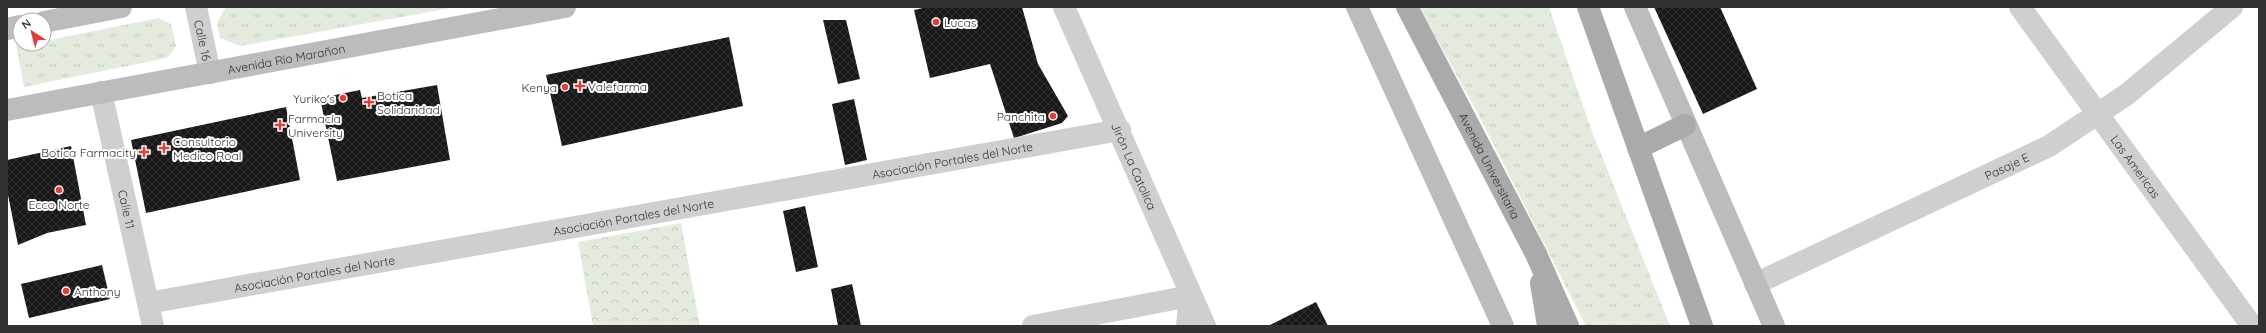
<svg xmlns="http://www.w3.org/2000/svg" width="2266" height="333" font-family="Quicksand,sans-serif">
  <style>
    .grass { fill: url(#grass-tufts) }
    .forest { fill: url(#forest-crowns) }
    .building { fill: url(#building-cross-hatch) }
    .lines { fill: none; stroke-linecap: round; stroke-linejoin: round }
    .minor { stroke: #cfcfcf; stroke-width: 22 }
    .secondary { stroke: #bcbcbc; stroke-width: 22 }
    .primary { stroke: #aaa; stroke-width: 22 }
    .poi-dot { fill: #e43e39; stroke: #fff; stroke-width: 1.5 }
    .labels { text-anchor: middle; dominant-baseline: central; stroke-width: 4; stroke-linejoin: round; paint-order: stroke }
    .poi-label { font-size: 12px; fill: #323232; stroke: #fff; text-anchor: start }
    .street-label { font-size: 12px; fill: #323232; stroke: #fff }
  </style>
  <defs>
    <pattern id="grass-tufts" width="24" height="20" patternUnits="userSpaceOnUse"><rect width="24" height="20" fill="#e3ebde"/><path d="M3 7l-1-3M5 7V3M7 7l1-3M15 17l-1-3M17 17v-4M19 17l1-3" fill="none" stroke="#c3cabf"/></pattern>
    <pattern id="forest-crowns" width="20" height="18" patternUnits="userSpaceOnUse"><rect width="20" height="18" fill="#e3ebde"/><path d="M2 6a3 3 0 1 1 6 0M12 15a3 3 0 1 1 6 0" fill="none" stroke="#c3cabf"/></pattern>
    <pattern id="building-cross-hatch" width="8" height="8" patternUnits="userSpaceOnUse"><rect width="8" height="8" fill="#191919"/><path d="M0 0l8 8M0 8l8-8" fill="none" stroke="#323232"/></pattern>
  </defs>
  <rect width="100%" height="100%" fill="#fff"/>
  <g class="grass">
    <polygon points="226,7 457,7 240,46 220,38 217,23"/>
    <polygon points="1419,7 1549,7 1591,129 1670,326 1586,326 1477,112"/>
    <polygon points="159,18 171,24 176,46 167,58 24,87 16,46 44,44 44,41"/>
  </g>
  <polygon class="forest" points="681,223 700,326 593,326 578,242"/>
  <g class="building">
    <polygon points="927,7 1022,7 1038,64 1068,116 1062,123 1014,138 990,64 930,78 914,10"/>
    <polygon points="1654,7 1720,7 1757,89 1703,114"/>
    <polygon points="823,20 846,20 860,79 838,84"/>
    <polygon points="729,37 743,106 562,146 546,75"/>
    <polygon points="437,85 450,160 337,181 320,98 360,90 362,98"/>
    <polygon points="854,99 867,160 845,165 832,104"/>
    <polygon points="286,107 300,180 146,213 131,140"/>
    <polygon points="71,146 86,225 47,233 18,245 7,190 7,160"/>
    <polygon points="805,206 818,267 796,272 783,211"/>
    <polygon points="102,265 110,299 29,318 21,284"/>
    <polygon points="852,284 861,326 838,326 831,289"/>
    <polygon points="1316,302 1328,326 1268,326"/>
  </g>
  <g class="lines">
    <g class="minor">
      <path id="s1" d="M196,7L210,73"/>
      <path id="s2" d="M1064,7L1205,326"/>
      <path id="s3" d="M2020,7L2252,326"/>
      <path id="s4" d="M101,92L153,326"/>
      <path id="s5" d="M1755,284L2049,146L2126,95L2232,7"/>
      <path id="s6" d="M148,303L1120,130"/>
      <polyline points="1033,326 1190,296 1187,326"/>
    </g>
    <g class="secondary">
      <polyline points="1357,7 1503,326"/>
      <polyline points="1635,7 1774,326"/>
      <polyline points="44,22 121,7"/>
      <polyline points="7,29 20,26"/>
      <path id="s7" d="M7,110L565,7"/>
    </g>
    <g class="primary">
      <path id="s8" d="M1407,7L1536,254L1568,326"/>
      <polyline points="1588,7 1702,326"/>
      <polyline points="1638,148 1685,125"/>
      <polyline points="1541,283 1548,326"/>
    </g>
  </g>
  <g class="poi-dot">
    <circle cx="936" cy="22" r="4"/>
    <path d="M578 80h4v4h4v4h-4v4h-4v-4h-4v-4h4z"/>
    <circle cx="565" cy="87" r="4"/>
    <circle cx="343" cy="98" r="4"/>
    <path d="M367 96h4v4h4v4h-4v4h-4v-4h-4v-4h4z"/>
    <circle cx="1053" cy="116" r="4"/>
    <path d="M278 119h4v4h4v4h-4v4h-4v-4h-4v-4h4z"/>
    <path d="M162 142h4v4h4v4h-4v4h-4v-4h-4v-4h4z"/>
    <path d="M142 146h4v4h4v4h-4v4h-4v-4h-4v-4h4z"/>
    <circle cx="59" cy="190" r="4"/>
    <circle cx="66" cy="291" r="4"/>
  </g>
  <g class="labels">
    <g class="poi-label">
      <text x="944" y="22">Lucas</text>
      <text x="588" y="86">Valefarma</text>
      <text x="557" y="87" text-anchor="end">Kenya</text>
      <text x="377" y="95">Botica<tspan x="377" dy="14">Solidaridad</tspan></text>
      <text x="335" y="98" text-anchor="end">Yuriko's</text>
      <text x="1045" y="116" text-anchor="end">Panchita</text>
      <text x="288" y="118">Farmacía<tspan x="288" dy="14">University</tspan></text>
      <text x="173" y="141">Consultorio<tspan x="173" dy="14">Medico Roal</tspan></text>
      <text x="136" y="152" text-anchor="end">Botica Farmacity</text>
      <text x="59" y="204" text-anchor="middle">Ecco Norte</text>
      <text x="74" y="291">Anthony</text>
    </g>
    <g class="street-label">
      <text stroke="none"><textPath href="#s1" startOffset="34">Calle 16</textPath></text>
      <text stroke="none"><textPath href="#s7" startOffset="284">Avenida Río Marañon</textPath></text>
      <text stroke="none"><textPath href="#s6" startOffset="817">Asociación Portales del Norte</textPath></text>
      <text stroke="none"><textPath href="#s2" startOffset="174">Jirón La Catolica</textPath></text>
      <text stroke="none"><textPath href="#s8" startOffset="179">Avenida Universitaria</textPath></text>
      <text stroke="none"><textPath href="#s5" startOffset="278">Pasaje E</textPath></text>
      <text stroke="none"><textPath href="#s3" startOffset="197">Las Americas</textPath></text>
      <text stroke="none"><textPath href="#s4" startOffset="120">Calle 11</textPath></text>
      <text stroke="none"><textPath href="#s6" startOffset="493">Asociación Portales del Norte</textPath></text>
      <text stroke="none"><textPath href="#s6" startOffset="169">Asociación Portales del Norte</textPath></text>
    </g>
  </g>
  <rect width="2266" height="333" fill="none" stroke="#323232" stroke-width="16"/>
  <g transform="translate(32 32) rotate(324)"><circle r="19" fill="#ffffff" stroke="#adadad"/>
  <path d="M0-3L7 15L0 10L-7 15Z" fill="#e43e39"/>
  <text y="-6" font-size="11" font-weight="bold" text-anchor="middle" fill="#323232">N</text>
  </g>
</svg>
